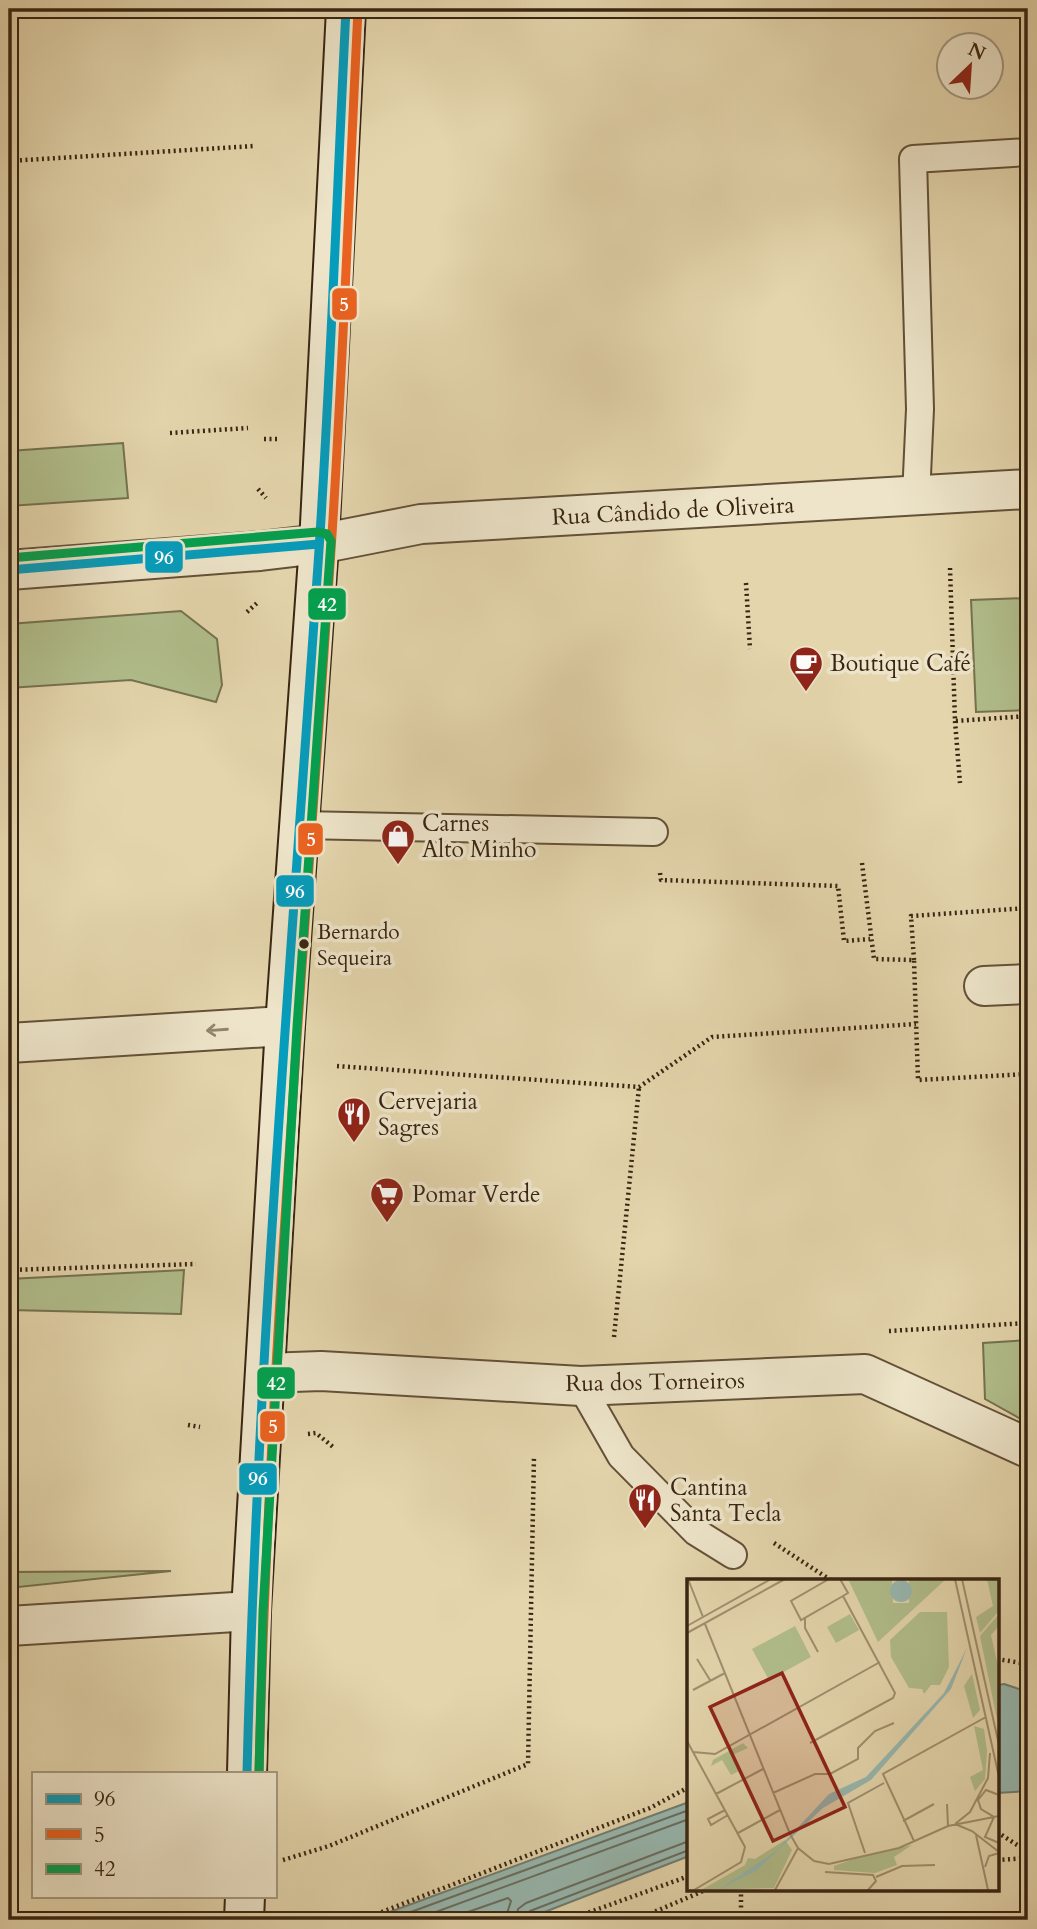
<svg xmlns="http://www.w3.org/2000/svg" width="1037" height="1929" font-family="Cardo,serif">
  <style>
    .green { fill: #b1be8c; stroke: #75724f; stroke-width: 2 }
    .water { fill: #97b8b0; stroke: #717d71; stroke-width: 2 }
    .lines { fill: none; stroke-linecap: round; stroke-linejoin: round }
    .shore { stroke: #686e61; stroke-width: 2 }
    .lane-casing { stroke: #645138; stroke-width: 30 }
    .street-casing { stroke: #645138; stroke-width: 42 }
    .secondary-casing { stroke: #392512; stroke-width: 42 }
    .path { stroke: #392512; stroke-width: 4.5; stroke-dasharray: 2 3.5; stroke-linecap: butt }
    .lane { stroke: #ede4c9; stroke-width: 26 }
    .street { stroke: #ede4c9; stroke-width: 38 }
    .secondary { stroke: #ede4c9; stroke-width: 38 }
    .bus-1-casing { stroke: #ede4c9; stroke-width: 14 }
    .bus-2-casing { stroke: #ede4c9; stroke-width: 14 }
    .bus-3-casing { stroke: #ede4c9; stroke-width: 14 }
    .bus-1 { stroke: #069cbb; stroke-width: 9 }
    .bus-2 { stroke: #e96221; stroke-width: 9 }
    .bus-3 { stroke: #03a04e; stroke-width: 9 }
    .oneway { stroke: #93846e }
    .bus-dot { fill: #392512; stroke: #ede4c9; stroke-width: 2.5 }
    .labels { text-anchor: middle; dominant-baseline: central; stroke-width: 7; stroke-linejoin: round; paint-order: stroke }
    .bus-label { font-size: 21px; fill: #392512; stroke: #ede4c9; text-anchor: start }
    .street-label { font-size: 23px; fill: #392512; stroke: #ede4c9 }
    .poi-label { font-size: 23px; fill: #392512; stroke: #ede4c9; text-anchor: start }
    .inset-road { fill: none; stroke: #a08f6e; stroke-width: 2 }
    .view { fill: #8f2418; fill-opacity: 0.15; stroke: #8f2418; stroke-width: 3.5 }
    .inset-edge { fill: none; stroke: #392512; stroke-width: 3.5 }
    .line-badge { stroke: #ede4c9; stroke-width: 2.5 }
    .badge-label { font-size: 19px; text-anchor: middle; font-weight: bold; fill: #fff }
  </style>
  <rect width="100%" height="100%" fill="#e4d5ac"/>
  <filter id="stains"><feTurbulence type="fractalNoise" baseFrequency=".00286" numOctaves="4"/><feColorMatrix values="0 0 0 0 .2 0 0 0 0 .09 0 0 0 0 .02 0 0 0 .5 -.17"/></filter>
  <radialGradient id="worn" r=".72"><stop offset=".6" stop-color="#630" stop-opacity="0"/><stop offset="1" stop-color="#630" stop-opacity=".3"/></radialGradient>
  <g class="green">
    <polygon points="123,443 128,498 9,506 9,451"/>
    <polygon points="1028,598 1028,710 976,712 971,600"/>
    <polygon points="181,611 217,639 222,685 216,702 131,680 9,688 9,624"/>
    <polygon points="184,1270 181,1314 9,1310 9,1279"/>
    <polygon points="1028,1340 1028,1423 985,1399 983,1343"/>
    <polygon points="171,1571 9,1588 9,1572"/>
  </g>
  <g class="water">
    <polygon points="1004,1684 1028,1692 1028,1791 997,1793 997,1685"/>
    <polygon points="689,1802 689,1856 524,1920 368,1920"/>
  </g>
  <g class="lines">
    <g class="shore">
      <polyline points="389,1920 689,1810"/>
      <polyline points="414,1920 689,1819"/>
      <polyline points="445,1920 508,1898 511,1901 505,1920"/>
      <polyline points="516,1920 518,1909 526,1903 689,1841"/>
      <polyline points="525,1920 530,1911 689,1850"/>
    </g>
    <g class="lane-casing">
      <g id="lane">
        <polyline points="916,497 920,409 913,159 1028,152"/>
        <polyline points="300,825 654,832"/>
        <polyline points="581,1386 621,1456 696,1532 733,1555"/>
      </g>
    </g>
    <g class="street-casing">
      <g id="street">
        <polyline points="9,570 260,551 319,544 421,524 1028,489"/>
        <polyline points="984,986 1028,984"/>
        <polyline points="9,1043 285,1026"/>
        <polyline points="265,1373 321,1371 581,1386 865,1374 1028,1448"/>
        <polyline points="9,1626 251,1611"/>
      </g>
    </g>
    <g class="secondary-casing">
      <g id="secondary">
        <polyline points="247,1773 251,1611 285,1026 319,544 346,9"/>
        <polyline points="244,1920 245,1896"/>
      </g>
    </g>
    <g class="path">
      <polyline points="9,161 254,146"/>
      <polyline points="170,433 248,428"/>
      <polyline points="264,439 277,439"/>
      <polyline points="258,489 266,498"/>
      <polyline points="950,568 955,721 1028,716"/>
      <polyline points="746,583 750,649"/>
      <polyline points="247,612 257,603"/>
      <polyline points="955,721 960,783"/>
      <polyline points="862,863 874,959 914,960 918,1080 1028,1074"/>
      <polyline points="660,873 661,880 838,886 844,941 870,939"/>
      <polyline points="914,960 911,916 1028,908"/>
      <polyline points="337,1066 639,1087 712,1037 916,1024"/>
      <polyline points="9,1270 196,1264"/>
      <polyline points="889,1331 1028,1323"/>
      <polyline points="614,1337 639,1087"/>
      <polyline points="188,1425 200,1427"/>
      <polyline points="308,1434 316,1433 333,1447"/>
      <polyline points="774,1543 832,1581"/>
      <polyline points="997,1659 1028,1664"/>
      <polyline points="997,1832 1028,1852"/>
      <polyline points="283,1860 329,1846 528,1764 534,1456"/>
      <polyline points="997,1860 1028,1858"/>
      <polyline points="741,1889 741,1920"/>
      <polyline points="361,1920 650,1808 689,1787"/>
      <polyline points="568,1920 689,1876"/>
      <polyline points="635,1920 708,1889"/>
    </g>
    <use href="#lane" class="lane"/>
    <use href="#street" class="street"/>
    <use href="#secondary" class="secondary"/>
    <g class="bus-1-casing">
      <g id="bus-1">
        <polyline points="9,570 319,544"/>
        <path d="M247,1773C257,1365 291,957 319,550C331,370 337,189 346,9"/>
      </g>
    </g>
    <g class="bus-2-casing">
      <path id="bus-2" d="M259,1773C269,1365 304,958 331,550C343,370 349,190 358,10"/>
    </g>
    <g class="bus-3-casing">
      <polyline id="bus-3" points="9,558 318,532 327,534 331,541 297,1027 263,1612 259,1773"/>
    </g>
    <use href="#bus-1" class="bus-1"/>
    <use href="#bus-2" class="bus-2"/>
    <use href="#bus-3" class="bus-3"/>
  </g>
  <defs><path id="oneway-shaft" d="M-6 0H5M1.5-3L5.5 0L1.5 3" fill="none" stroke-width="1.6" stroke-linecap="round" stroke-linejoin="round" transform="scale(1.75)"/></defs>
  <use class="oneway" href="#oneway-shaft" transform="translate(217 1030) rotate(176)"/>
  <defs>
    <g id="cafe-pin" transform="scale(1.75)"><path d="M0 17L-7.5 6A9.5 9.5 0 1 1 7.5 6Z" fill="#8f2418" stroke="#ede4c9"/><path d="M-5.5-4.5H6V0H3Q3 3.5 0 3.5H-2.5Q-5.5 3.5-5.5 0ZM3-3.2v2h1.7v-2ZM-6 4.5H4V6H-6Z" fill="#fff"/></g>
    <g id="shop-pin" transform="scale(1.75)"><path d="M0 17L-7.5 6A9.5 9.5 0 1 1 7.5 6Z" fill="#8f2418" stroke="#ede4c9"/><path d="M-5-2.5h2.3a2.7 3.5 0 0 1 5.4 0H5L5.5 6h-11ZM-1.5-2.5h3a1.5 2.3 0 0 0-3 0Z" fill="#fff"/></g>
    <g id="restaurant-pin" transform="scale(1.75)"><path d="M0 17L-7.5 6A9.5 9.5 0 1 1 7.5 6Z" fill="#8f2418" stroke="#ede4c9"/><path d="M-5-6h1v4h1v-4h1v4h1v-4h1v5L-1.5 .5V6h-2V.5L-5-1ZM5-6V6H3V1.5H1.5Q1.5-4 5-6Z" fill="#fff"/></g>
    <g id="supermarket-pin" transform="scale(1.75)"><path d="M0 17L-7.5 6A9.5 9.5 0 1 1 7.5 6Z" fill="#8f2418" stroke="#ede4c9"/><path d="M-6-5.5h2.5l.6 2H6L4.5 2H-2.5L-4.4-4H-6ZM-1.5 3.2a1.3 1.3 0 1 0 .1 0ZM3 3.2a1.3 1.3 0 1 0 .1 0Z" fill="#fff"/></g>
  </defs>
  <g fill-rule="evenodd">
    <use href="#cafe-pin" x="806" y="663"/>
    <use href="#shop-pin" x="398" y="836"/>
    <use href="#restaurant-pin" x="354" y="1114"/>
    <use href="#supermarket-pin" x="387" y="1194"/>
    <use href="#restaurant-pin" x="645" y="1500"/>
  </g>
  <circle class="bus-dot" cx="304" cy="944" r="6"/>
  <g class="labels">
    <g class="bus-label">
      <text x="317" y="932">Bernardo<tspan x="317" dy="26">Sequeira</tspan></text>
    </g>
    <g class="street-label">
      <text transform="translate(673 511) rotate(-3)">Rua Cândido de Oliveira</text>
      <text transform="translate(655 1382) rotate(-1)">Rua dos Torneiros</text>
    </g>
    <g class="poi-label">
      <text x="830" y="663">Boutique Café</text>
      <text x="422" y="823">Carnes<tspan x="422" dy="26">Alto Minho</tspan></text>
      <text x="378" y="1101">Cervejaria<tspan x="378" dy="26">Sagres</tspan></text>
      <text x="412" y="1194">Pomar Verde</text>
      <text x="670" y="1487">Cantina<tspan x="670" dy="26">Santa Tecla</tspan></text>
    </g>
  </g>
  <g transform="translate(687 1579)">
    <rect width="312" height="312" fill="#e4d5ac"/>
    <path d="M161,0H205L206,24H222V0H259L191,63ZM300,0H311V33L293,54L289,38L306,27ZM233,33H260L262,88L253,106H244L237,115L235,110L222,109L204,78L203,61ZM163,35L172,51L149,64L140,48ZM311,36V48L304,56L311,87V145L293,57ZM108,47L124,78L82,101L65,70ZM285,95L293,131L286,139L277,107ZM287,147L297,150L300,172L298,200L288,212L283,198L296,191ZM56,164L61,169L45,176L54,191L44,196L35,181L24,187L26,181ZM98,261L105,271L87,309L14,311L58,286L61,279L68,280ZM225,266L207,278L210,286L188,294L147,291V287L167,280Z" fill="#b1be8c"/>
    <path d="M203 12a11 11 0 1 1 22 0a11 11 0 1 1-22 0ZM280,69L264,110L184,201L136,229L69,292L31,311L89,272L142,215L179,198L257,114Z" fill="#97b8b0"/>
    <path class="inset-road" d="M1,0L16,38M142,0L104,22L114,41L156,17M268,0L312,198M275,0L312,166M118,39V49L131,73M18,45L103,255L111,269L127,282L142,285L212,269L261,247L312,237M0,47L84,0M0,54L98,0M10,80L23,101M6,111L38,94M0,162L58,268L54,283L7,311M123,164L206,119L208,114L156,17L161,14L153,0M6,173L28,175L193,83M86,214L128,195H143L171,180V169L188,152L207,144M29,215L76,190M312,216L299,211L291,221L294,230L307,238L298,258L312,264M260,225L261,247M38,231L21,240L24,246L41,236M216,242L247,225M268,245L283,233L301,199L303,174M268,245L285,252L312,273M51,254L93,231M289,256L301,311M227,262L196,195L299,138M178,274L161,224L197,204M298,288L302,277L312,274M138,293L186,296L189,302L181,311M189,298L215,287L248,286M88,311L111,269"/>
    <path class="view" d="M95,94L158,228L86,262L23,128Z"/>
    <rect width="312" height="312" class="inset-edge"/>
  </g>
  <g class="line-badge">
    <rect x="331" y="287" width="27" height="34" rx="7" fill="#e96221"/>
    <rect x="144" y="540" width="40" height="34" rx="7" fill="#069cbb"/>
    <rect x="307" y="587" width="40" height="34" rx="7" fill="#03a04e"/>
    <rect x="297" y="822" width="27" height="34" rx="7" fill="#e96221"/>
    <rect x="275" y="874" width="40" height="34" rx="7" fill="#069cbb"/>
    <rect x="256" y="1366" width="40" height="34" rx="7" fill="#03a04e"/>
    <rect x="259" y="1410" width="27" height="33" rx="7" fill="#e96221"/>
    <rect x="238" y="1462" width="40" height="34" rx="7" fill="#069cbb"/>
  </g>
  <g class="badge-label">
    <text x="344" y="311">5</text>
    <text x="164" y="564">96</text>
    <text x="327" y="611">42</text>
    <text x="311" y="846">5</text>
    <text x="295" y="898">96</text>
    <text x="276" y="1390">42</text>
    <text x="273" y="1433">5</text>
    <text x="258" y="1485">96</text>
  </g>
  <rect width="1037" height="1929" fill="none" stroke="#e4d5ac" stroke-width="35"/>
  <rect x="10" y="10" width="1016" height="1908" fill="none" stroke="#392512" stroke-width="3.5"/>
  <rect x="18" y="18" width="1002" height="1894" fill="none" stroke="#392512" stroke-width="2"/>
  <rect x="32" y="1772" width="245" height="126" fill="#ede4c9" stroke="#a59880" stroke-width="2"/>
  <rect x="46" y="1794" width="35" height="10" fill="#069cbb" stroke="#a59880" stroke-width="2"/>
  <text x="94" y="1806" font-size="21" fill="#392512">96</text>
  <rect x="46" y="1829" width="35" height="10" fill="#e96221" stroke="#a59880" stroke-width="2"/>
  <text x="94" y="1842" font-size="21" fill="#392512">5</text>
  <rect x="46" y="1864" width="35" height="10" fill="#03a04e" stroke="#a59880" stroke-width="2"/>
  <text x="94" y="1876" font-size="21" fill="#392512">42</text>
  <g transform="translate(970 66) rotate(25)"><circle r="33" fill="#ede4c9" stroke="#a59880" stroke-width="2"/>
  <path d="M0-5L12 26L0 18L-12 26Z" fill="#8f2418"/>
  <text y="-10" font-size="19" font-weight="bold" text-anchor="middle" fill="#392512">N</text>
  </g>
  <rect width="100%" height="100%" filter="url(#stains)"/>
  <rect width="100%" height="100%" fill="url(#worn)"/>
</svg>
